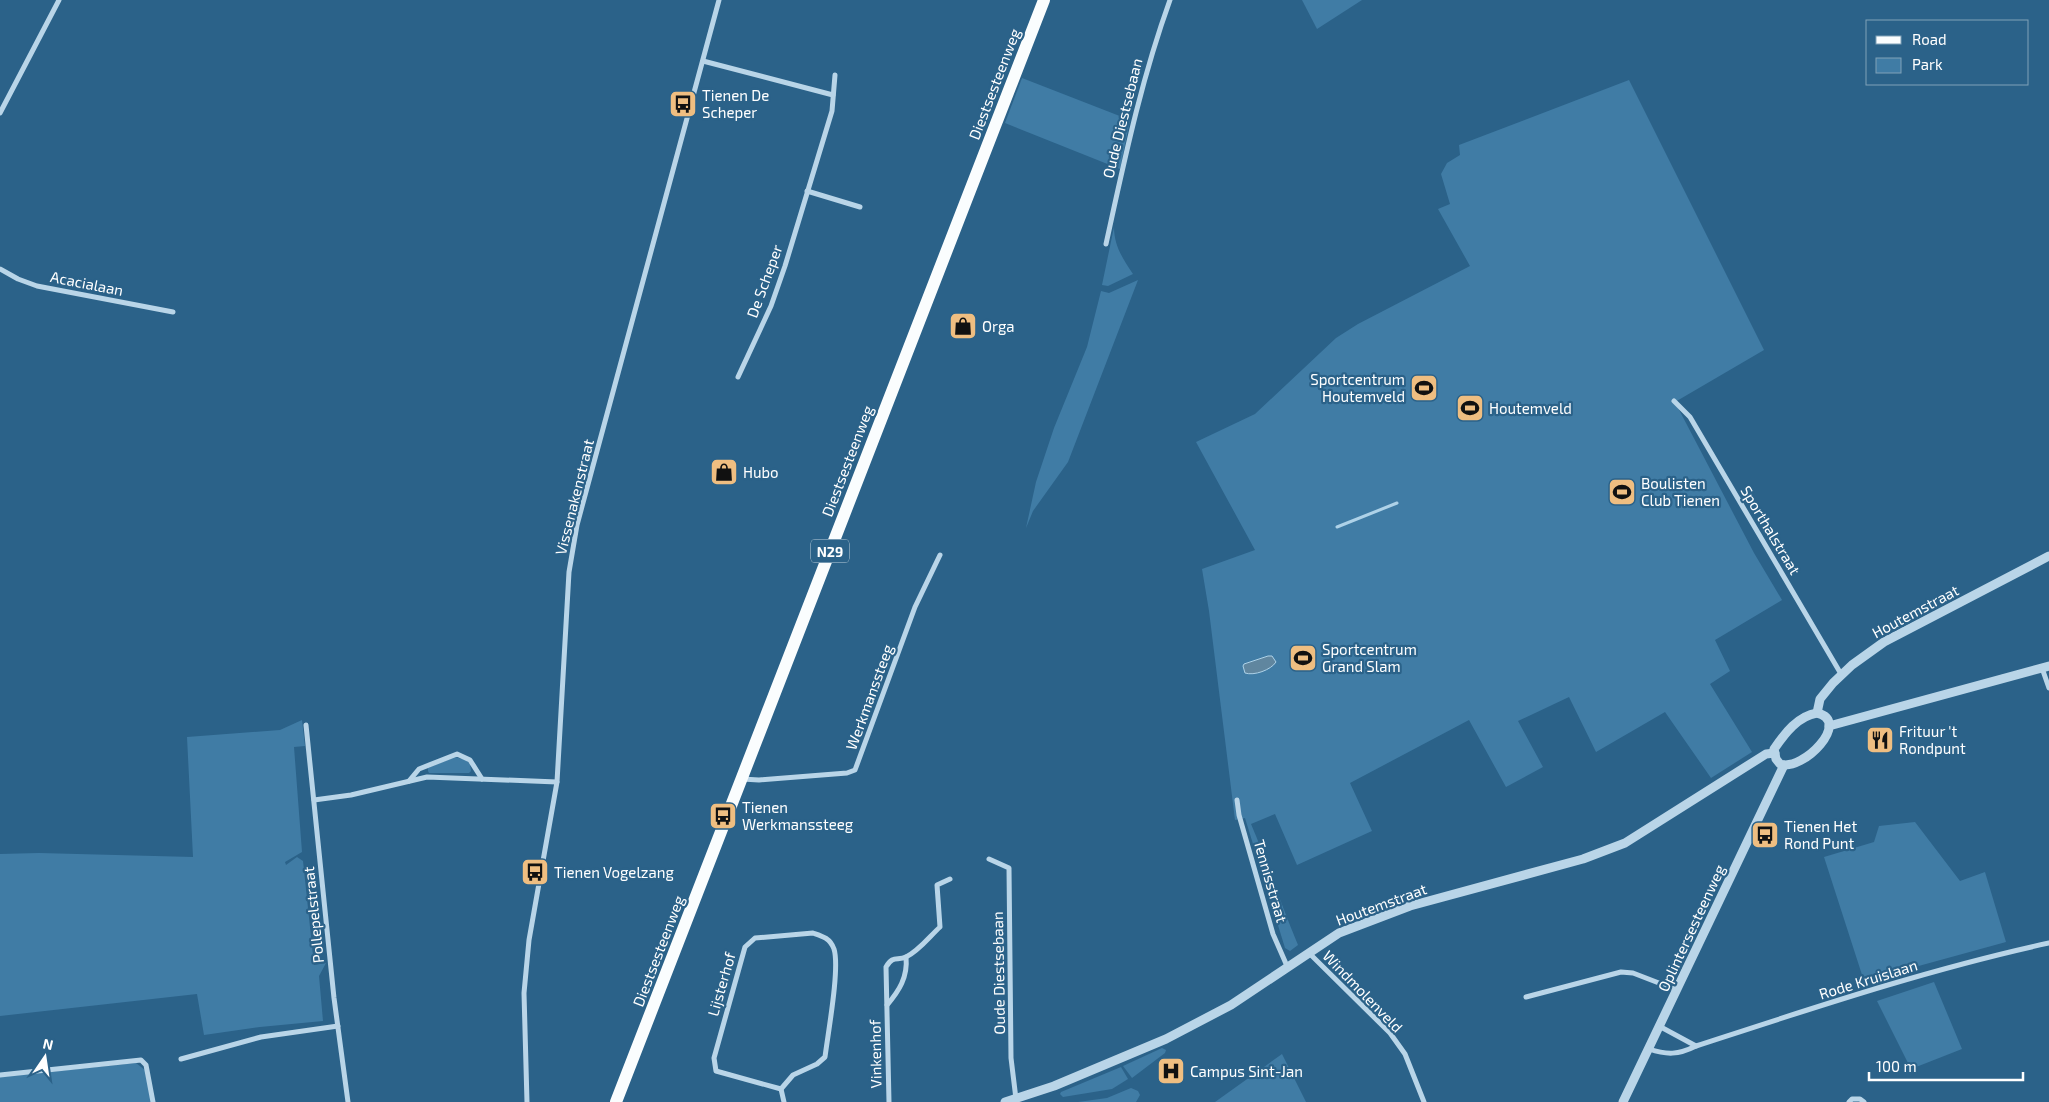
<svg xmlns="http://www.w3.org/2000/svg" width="2049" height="1102" font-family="'Exo 2',sans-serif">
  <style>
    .green { fill: #407ca5 }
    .water { fill: #60869f; stroke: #aed2e8 }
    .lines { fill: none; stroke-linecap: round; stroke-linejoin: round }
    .stream { stroke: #aed2e8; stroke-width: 3 }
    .minor { stroke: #b9d5e8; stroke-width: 5 }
    .tertiary { stroke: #b9d5e8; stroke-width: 9 }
    .primary { stroke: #fafdfe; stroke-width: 12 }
    .labels { text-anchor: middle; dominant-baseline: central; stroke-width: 4.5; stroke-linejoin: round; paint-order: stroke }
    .shield { fill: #2b6289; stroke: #bfd0dc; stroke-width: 1 }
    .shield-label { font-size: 14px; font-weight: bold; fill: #fff }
    .street-label { font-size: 15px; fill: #fff; stroke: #2b6289 }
    .poi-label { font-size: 15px; fill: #fff; stroke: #2b6289; text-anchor: start }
  </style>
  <rect width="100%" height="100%" fill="#2b6289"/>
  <g class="green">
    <polygon points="1302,0 1362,0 1317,29"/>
    <polygon points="1022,78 1130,120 1120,169 1005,123"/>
    <path d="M1629,80L1764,350L1675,402L1754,553L1782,600L1715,640L1730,671L1710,684L1752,752L1711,778L1665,712L1596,752L1569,697L1518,721L1543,767L1506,787L1469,720L1350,783L1372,831L1297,865L1275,814L1251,824C1268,864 1281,905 1298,945L1290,951L1285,948L1245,818L1235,820L1209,611L1202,569L1255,550L1196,442L1255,414L1336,338L1358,324L1470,266L1438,209L1450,204L1441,174L1447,163L1460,155L1459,145Z"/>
    <path d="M1114,227C1114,246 1123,259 1133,274L1108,286L1102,285Z"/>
    <polygon points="1138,280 1068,462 1033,511 1026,528 1036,482 1054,428 1087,347 1101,291 1109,293"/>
    <polygon points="302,720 305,746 294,747 302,852 285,862 286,865 297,857 303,861 314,965 326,963 319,976 323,1021 260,1027 204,1035 197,994 0,1016 0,854 39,853 193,857 187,737 280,730"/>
    <polygon points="455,757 466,760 470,764 471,771 469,773 429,773 428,771 428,768"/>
    <polygon points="1915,822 1960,881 1985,872 2006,942 1864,981 1824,857 1874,842 1879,826"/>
    <polygon points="1934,982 1962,1049 1911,1069 1877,1001"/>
    <polygon points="1162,1048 1166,1050 1165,1053 1132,1078 1123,1066"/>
    <polygon points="1282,1054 1306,1102 1215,1102"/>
    <polygon points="136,1063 145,1070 151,1102 0,1102 0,1077"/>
    <polygon points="1121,1067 1128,1079 1112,1089 1063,1097 1060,1094 1061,1092"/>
    <polygon points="1131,1088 1138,1091 1140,1095 1136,1102 1078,1102 1107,1098"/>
  </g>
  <path class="water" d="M1268,656H1272L1276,662C1271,670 1254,676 1245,673L1243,666L1244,664Z"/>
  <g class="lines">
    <polyline class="stream" points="1337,527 1397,503"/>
    <g class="minor">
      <polyline points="703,61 833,95"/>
      <polyline points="0,113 59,0"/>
      <polyline points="807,191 860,207"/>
      <path d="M1106,244C1124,162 1141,80 1170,0"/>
      <polyline points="0,269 18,279 37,286 173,312"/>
      <polyline points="738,377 771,306 785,266 832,111 835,75"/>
      <polyline points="1674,401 1690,417 1841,674"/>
      <polyline points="2042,668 2049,688"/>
      <polyline points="306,725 334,998 348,1102"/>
      <polyline points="742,779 759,780 847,773 855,770 915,607 940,555"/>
      <polyline points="409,781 419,769 457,754 470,760 482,779"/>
      <polyline points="314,800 351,795 427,777 557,782"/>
      <polyline points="1237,800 1239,815 1273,934 1287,966"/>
      <polyline points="989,859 1009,868 1011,1058 1016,1099"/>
      <path d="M813,933C822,936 830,938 834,949C840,968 828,1033 825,1057L817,1064L793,1075L781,1089L716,1071L714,1058L745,947L755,938Z"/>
      <polyline points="1309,953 1390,1033 1405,1054 1424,1102"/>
      <polyline points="1526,997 1621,972 1633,973 1677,990"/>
      <path d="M887,1005C899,991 908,977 906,957"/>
      <polyline points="1659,1026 1696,1046"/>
      <path d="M1649,1049C1667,1055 1678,1055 1696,1046C1813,1008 1929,969 2049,943"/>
      <polyline points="181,1059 261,1037 338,1026"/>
      <polyline points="0,1075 141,1060 146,1065 153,1102"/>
      <polyline points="781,1089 784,1102"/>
      <polyline points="527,1102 524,993 529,940 557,782 569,572 577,525 719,0"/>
      <path d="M889,1102L886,967C893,955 897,961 906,957C919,951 930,936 940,927L937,885L950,879"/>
      <polyline points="1849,1102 1852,1099 1860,1099 1864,1102"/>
    </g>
    <g class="tertiary">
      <polyline points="1817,713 1820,699 1833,683 1852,665 1884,642 2049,556"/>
      <path d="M1817,713C1852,721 1803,772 1780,764L1776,759L1774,749C1785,733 1798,716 1817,713Z"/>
      <polyline points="1829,726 2049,666"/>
      <polyline points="1005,1102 1054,1086 1166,1039 1231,1005 1339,933 1410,906 1583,859 1625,843 1766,754 1775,753"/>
      <polyline points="1623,1102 1784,765"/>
    </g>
    <polyline class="primary" points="616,1102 1044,0"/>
  </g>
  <defs>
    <g id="bus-square" transform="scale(1.4375)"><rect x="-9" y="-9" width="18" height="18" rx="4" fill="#efbe81" stroke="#2b6289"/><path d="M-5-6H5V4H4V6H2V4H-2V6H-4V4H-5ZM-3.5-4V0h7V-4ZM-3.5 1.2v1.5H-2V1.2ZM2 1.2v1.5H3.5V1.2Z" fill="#111"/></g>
    <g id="shop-square" transform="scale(1.4375)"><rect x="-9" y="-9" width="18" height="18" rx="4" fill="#efbe81" stroke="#2b6289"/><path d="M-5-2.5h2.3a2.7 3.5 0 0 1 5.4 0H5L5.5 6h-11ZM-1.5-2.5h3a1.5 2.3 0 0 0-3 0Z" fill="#111"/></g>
    <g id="stadium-square" transform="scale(1.4375)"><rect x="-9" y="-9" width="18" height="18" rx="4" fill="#efbe81" stroke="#2b6289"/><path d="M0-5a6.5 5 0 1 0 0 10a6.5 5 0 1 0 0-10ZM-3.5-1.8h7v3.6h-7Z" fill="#111"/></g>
    <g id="restaurant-square" transform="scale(1.4375)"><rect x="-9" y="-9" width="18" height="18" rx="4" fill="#efbe81" stroke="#2b6289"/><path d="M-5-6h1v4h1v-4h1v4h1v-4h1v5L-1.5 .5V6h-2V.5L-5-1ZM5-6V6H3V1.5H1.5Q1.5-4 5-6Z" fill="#111"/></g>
    <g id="hospital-square" transform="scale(1.4375)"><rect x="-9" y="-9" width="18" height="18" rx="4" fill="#efbe81" stroke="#2b6289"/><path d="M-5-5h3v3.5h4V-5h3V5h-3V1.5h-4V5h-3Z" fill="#111"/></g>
  </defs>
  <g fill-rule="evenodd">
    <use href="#bus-square" x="683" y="104"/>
    <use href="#shop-square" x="963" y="326"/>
    <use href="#stadium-square" x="1424" y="388"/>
    <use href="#stadium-square" x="1470" y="408"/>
    <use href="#shop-square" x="724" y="472"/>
    <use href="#stadium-square" x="1622" y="492"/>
    <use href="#stadium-square" x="1303" y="658"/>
    <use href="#restaurant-square" x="1880" y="740"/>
    <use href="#bus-square" x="723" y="816"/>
    <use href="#bus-square" x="1765" y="835"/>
    <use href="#bus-square" x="535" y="872"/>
    <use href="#hospital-square" x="1171" y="1071"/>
  </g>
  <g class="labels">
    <rect class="shield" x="811" y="539.5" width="38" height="23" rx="4"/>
    <g class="shield-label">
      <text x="830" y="551">N29</text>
    </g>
    <g class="street-label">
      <text transform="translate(994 84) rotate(-69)">Diestsesteenweg</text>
      <text transform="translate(1122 118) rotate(-76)">Oude Diestsebaan</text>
      <text transform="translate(764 281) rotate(-70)">De Scheper</text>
      <text transform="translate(87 283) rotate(11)">Acacialaan</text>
      <text transform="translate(847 461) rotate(-69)">Diestsesteenweg</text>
      <text transform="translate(574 497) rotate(-76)">Vissenakenstraat</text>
      <text transform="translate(1771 530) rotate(59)">Sporthalstraat</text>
      <text transform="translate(1915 611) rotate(-28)">Houtemstraat</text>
      <text transform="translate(869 697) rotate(-70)">Werkmanssteeg</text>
      <text transform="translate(1271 881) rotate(74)">Tennisstraat</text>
      <text transform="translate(1381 904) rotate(-20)">Houtemstraat</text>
      <text transform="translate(313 915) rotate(-96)">Pollepelstraat</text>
      <text transform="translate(1691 928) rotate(-65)">Oplintersesteenweg</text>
      <text transform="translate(658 951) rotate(-69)">Diestsesteenweg</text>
      <text transform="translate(998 973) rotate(-91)">Oude Diestsebaan</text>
      <text transform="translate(1868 979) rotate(-17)">Rode Kruislaan</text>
      <text transform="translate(721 984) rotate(-74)">Lijsterhof</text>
      <text transform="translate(1363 991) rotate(46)">Windmolenveld</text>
      <text transform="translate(875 1054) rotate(-91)">Vinkenhof</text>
    </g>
    <g class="poi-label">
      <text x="702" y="95">Tienen De<tspan x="702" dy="17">Scheper</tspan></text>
      <text x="982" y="326">Orga</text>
      <text x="1405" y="379" text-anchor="end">Sportcentrum<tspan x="1405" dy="17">Houtemveld</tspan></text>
      <text x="1489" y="408">Houtemveld</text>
      <text x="743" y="472">Hubo</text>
      <text x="1641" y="483">Boulisten<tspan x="1641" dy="17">Club Tienen</tspan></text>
      <text x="1322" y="649">Sportcentrum<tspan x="1322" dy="17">Grand Slam</tspan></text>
      <text x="1899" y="731">Frituur 't<tspan x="1899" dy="17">Rondpunt</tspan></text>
      <text x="742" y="807">Tienen<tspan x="742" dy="17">Werkmanssteeg</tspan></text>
      <text x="1784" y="826">Tienen Het<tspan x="1784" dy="17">Rond Punt</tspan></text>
      <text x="554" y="872">Tienen Vogelzang</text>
      <text x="1190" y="1071">Campus Sint-Jan</text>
    </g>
  </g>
  <rect x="1866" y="20" width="162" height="65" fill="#2b6289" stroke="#80a1b8"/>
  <rect x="1876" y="36" width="25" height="8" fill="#fafdfe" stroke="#80a1b8"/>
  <text x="1912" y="45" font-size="15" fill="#ffffff">Road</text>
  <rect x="1876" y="58" width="25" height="15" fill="#407ca5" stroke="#80a1b8"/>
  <text x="1912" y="70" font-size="15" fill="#ffffff">Park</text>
  <g transform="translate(45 1057) rotate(13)" stroke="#2b6289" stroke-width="4" paint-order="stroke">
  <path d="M0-4L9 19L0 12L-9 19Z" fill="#ffffff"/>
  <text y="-8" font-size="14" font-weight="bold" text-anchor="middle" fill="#ffffff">N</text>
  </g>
  <path d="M1869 1072v8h154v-8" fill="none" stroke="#ffffff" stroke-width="2.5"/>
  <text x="1876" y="1072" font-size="15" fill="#ffffff" stroke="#2b6289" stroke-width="4" paint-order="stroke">100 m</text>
</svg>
